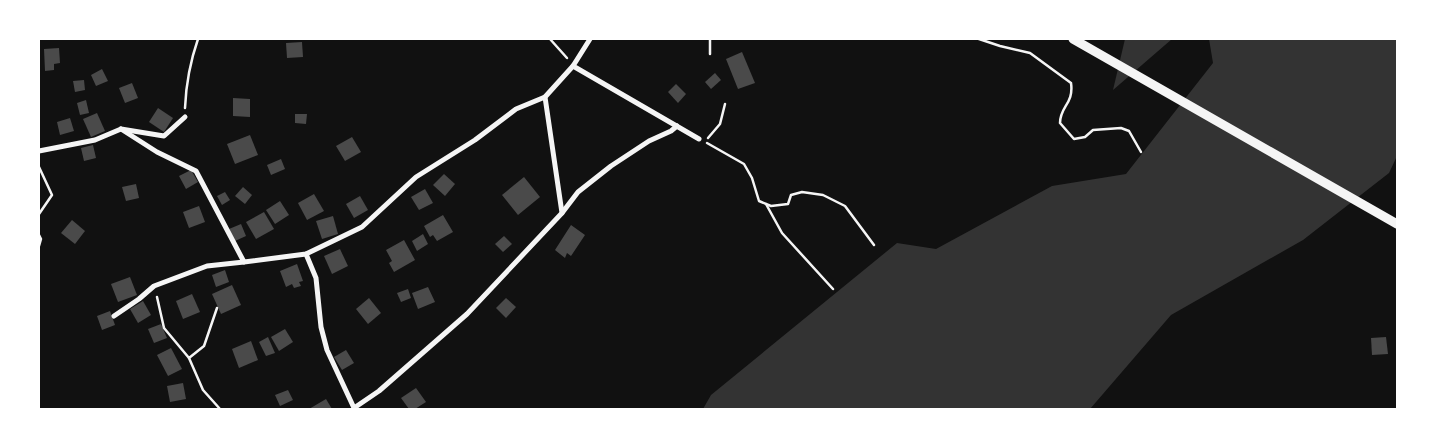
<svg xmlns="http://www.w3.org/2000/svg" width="1436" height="448" font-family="Montserrat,sans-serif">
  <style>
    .water { fill: #333 }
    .building { fill: #4a4a4a }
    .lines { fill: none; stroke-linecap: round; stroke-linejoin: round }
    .path { stroke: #f5f5f5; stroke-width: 2.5 }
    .minor { stroke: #f5f5f5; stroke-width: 5 }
    .secondary { stroke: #f5f5f5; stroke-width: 9 }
  </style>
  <rect width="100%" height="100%" fill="#111"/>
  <g class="water">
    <polygon points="1125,39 1172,39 1113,90"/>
    <polygon points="1209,39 1397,39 1397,156 1389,173 1303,240 1171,315 1090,409 703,409 711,395 897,243 936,249 1052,186 1126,174 1213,63"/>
  </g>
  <g class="building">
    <polygon points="302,42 303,57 287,58 286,43"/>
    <polygon points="59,48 60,63 54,64 54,70 45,71 44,49"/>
    <polygon points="742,52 755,83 738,89 726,59"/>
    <polygon points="102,69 108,81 96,86 91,75"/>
    <polygon points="715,73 721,80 711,89 705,82"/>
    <polygon points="84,80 85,90 75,92 73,81"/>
    <polygon points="132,83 138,98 125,103 119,88"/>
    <polygon points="676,84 686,94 678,103 668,92"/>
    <polygon points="233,98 250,99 250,117 233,116"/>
    <polygon points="86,100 89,113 80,115 77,103"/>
    <polygon points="158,108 173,118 164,132 149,122"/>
    <polygon points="97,113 105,131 91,137 83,119"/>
    <polygon points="295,114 307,114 306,124 295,123"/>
    <polygon points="70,118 74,131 60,135 57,122"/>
    <polygon points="250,135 258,155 235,164 227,144"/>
    <polygon points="352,137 361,152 345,161 336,146"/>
    <polygon points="93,145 96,158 84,161 81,148"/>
    <polygon points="281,159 285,169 271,175 267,165"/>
    <polygon points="191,170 198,182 186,189 179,176"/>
    <polygon points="444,174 455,184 445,196 433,185"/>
    <polygon points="524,177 540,197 518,215 502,195"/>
    <polygon points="136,184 139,198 126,201 122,187"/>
    <polygon points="243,187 252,195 245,204 235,196"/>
    <polygon points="425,189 433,203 419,210 411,197"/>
    <polygon points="225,192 230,200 222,205 217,196"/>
    <polygon points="314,194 324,211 307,220 298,203"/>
    <polygon points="360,196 368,210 354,218 346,204"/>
    <polygon points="280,201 289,215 275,224 266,210"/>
    <polygon points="199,206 205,222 189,228 183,212"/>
    <polygon points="264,212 274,229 256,239 246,222"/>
    <polygon points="443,215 453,232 437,241 433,235 430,237 424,226"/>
    <polygon points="333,216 338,234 322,239 316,221"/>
    <polygon points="72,220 85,231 75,244 61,233"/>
    <polygon points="241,224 246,236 235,241 229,229"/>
    <polygon points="571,225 585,235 571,256 567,253 565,258 555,250"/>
    <polygon points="423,234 428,244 417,251 412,241"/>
    <polygon points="504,236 512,244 503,252 495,244"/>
    <polygon points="404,240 415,260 394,272 389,263 392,261 386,250"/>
    <polygon points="340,249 348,266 332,274 324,256"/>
    <polygon points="297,264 303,281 299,282 301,286 294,288 292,284 286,287 280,271"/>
    <polygon points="225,270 229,282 216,287 212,275"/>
    <polygon points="130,277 137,295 118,302 111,284"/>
    <polygon points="232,285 241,305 221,314 212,294"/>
    <polygon points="428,287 435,302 418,309 412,293"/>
    <polygon points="408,289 411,298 401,302 397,293"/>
    <polygon points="192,294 200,312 183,319 176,301"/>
    <polygon points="369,298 381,313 368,324 356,309"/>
    <polygon points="506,298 516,307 506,318 496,308"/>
    <polygon points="143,301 151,315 138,323 130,309"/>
    <polygon points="110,311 115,325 102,330 97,316"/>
    <polygon points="161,324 167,338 154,343 148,329"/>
    <polygon points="285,329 293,342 279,351 271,337"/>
    <polygon points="268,337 275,353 266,356 259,342"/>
    <polygon points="1386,337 1388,354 1372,355 1371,338"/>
    <polygon points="251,341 258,360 239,368 232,349"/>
    <polygon points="171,348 182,369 168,376 157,355"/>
    <polygon points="346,350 354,363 342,370 334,357"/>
    <polygon points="183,383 186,399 170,402 167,386"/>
    <polygon points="416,388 426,402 415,409 409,409 401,398"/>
    <polygon points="288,390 293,400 280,406 275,395"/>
    <polygon points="326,399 332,409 309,409"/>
  </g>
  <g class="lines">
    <g class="path">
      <polyline points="550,39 567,58"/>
      <polyline points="710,39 710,54"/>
      <path d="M979,39L1000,46L1030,53L1071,83C1074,104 1060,106 1060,123L1074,139L1085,137L1093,130L1121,128L1129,131L1141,152"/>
      <path d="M185,108C186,84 190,62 198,39"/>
      <polyline points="708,138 720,124 725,104"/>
      <polyline points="707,143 744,164 752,178 759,201 771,206 788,204 791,195 802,192 823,195 845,206 874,245"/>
      <polyline points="39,167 52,195 39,214"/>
      <polyline points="766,204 782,233 833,289"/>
      <polyline points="39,235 41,239 39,246"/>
      <polyline points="157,297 164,328 189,358 204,346 217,308"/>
      <polyline points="189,358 203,390 220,409"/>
    </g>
    <g class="minor">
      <polyline points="590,39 573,66 699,139"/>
      <polyline points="39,151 95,140 121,129 164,136 185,117"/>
      <polyline points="562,213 578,192 611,166 649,141 671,131 677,126"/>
      <polyline points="306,254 316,278 321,327 327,350 354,408 379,391 467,314 562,213 545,97 573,66"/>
      <polyline points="244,262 306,254 362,227 416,177 475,140 516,109 545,97"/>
      <polyline points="114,316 139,299 154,286 207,266 244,262 196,171 157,152 121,129"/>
    </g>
    <polyline class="secondary" points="1073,39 1397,224"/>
  </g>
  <rect width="1436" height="448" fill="none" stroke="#ffffff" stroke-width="80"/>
</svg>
